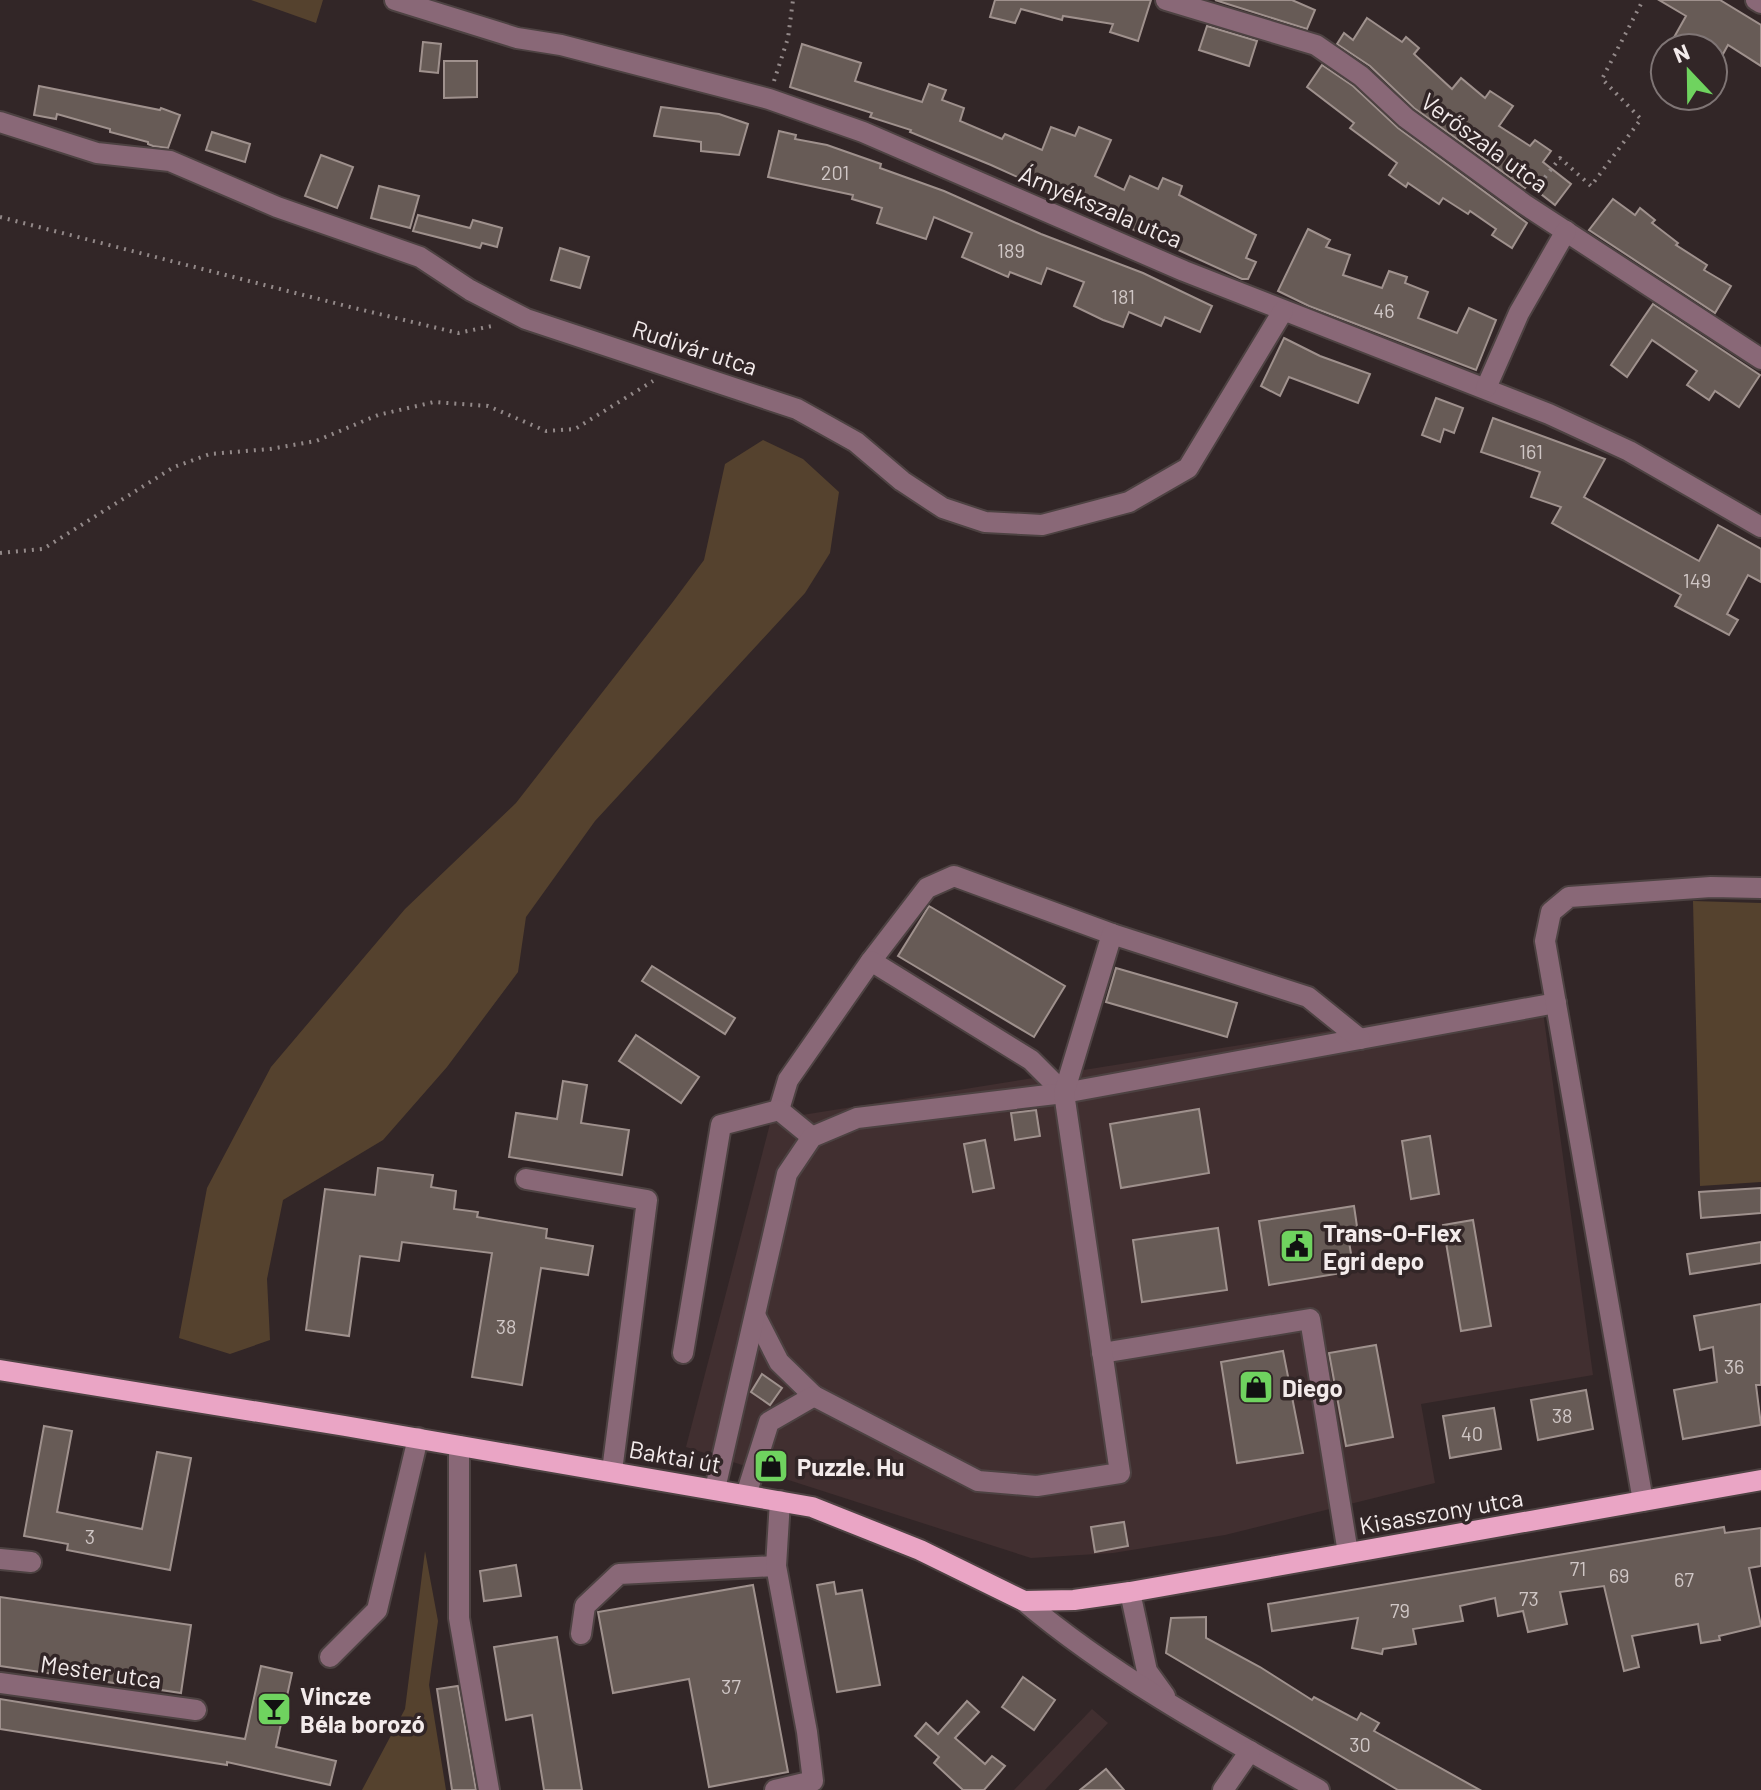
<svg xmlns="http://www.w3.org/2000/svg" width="1761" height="1790" font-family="Barlow,sans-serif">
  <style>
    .built { fill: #412f30 }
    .green { fill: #55422e }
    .building { fill: #675b56; stroke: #9f918d; stroke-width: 2 }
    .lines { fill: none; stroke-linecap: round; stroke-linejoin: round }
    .minor-casing { stroke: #4d4242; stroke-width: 24 }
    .major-casing { stroke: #4d4242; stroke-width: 24 }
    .path { stroke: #938989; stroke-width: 4; stroke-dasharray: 2 6; stroke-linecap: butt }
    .minor { stroke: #896877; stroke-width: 20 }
    .major { stroke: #eaa5c5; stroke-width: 20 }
    .labels { text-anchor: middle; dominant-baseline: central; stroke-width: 7; stroke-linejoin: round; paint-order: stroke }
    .number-label { font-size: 20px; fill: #d0c7c6 }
    .street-label { font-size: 24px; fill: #f3ebeb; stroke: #322627 }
    .poi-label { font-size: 24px; font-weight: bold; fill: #f3ebeb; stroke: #322627; text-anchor: start }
  </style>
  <rect width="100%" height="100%" fill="#322627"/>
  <g class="built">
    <polygon points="1541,997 1593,1375 1421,1404 1435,1483 1225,1535 1113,1553 1031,1558 686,1447 771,1120"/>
    <polygon points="1092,1709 1108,1723 1045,1790 1014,1790"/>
  </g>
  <g class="green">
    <polygon points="251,0 323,0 316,23"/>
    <polygon points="763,440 803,459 839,492 830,553 805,593 595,821 526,917 518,972 447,1067 383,1140 283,1200 267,1279 270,1340 230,1354 179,1338 207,1188 271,1067 405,909 516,803 672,603 704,560 725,464"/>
    <polygon points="1693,901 1761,903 1761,1182 1700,1186"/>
    <polygon points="425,1551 438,1621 429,1685 446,1790 362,1790 405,1709"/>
  </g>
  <g class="building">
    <polygon points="995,0 1151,0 1138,41 1110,32 1113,24 1063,16 1062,20 1021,9 1015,23 990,17"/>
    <polygon points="1215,0 1292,0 1315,10 1307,29"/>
    <polygon points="1659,0 1720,0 1761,25 1761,66 1728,45 1723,54 1698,38 1692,48 1668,48 1686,16"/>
    <polygon points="1367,18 1402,42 1406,37 1419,48 1414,54 1452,89 1461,78 1485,98 1490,91 1513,106 1499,126 1530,146 1535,140 1551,151 1543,162 1571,184 1555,205 1528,184 1525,188 1414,108 1370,66 1337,44 1344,33 1353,40"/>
    <polygon points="1207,26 1257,41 1249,66 1199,50"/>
    <polygon points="423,42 441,44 438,73 420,71"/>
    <polygon points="802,44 861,63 855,81 922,102 929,84 946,90 942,100 964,108 960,121 1002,139 1005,134 1042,150 1051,127 1075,136 1079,127 1111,140 1095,176 1124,190 1130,176 1158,189 1163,178 1182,186 1179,195 1256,235 1246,258 1256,262 1248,279 1242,279 991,165 910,132 911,130 870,117 872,113 790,87"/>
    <polygon points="444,61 477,61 477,97 444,98"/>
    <polygon points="1322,65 1353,86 1398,128 1527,223 1512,248 1492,235 1496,229 1470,211 1468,214 1443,198 1439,204 1408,183 1406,187 1389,175 1397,163 1350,128 1354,123 1307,87"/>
    <polygon points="39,86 160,110 161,108 180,115 168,148 153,146 148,144 148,142 110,132 110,129 57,114 56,119 34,115"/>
    <polygon points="661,107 719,114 748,124 739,155 701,151 701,142 654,136"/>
    <polygon points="779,131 796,135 795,139 827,145 881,164 880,168 944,191 1041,234 1143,273 1212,306 1200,332 1165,317 1161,326 1129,312 1123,327 1103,320 1074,306 1084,282 1047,268 1041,284 1010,272 1008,277 962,257 972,233 934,217 926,239 877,223 882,208 852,199 853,195 768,177"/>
    <polygon points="212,132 250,144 245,162 206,150"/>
    <polygon points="321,155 353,167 337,208 305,196"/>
    <polygon points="379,186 419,196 410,228 371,218"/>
    <polygon points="1613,199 1635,215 1640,208 1655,220 1652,223 1678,243 1676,245 1707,265 1704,270 1731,286 1715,313 1589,230"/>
    <polygon points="418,215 470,228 473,220 502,228 497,247 482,243 480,248 413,231"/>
    <polygon points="1308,229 1330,240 1326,247 1350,255 1343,275 1382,288 1389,271 1407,277 1405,283 1428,292 1418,318 1457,333 1469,308 1496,320 1476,370 1309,306 1278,291"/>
    <polygon points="560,248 589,257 580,288 551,280"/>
    <polygon points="1653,304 1760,375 1739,407 1715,391 1709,400 1687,385 1697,371 1652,340 1627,377 1611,365"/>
    <polygon points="1284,338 1320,356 1370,374 1358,403 1289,377 1280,396 1261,386"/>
    <polygon points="1436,398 1463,408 1454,433 1444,429 1440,442 1422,435"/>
    <polygon points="1493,418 1605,459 1584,497 1699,561 1718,525 1761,549 1761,582 1748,575 1727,614 1738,620 1729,635 1675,606 1681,595 1552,523 1561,507 1531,497 1540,472 1481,452"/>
    <polygon points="929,906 1065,986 1034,1037 898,956"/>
    <polygon points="652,966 735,1018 725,1034 642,981"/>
    <polygon points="1116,968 1237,1003 1227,1037 1106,1002"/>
    <polygon points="636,1035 699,1077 681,1103 619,1061"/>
    <polygon points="563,1081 587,1085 581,1123 629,1130 622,1175 509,1157 516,1113 557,1119"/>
    <polygon points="1199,1109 1209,1173 1121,1188 1110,1124"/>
    <polygon points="1036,1110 1040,1136 1015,1140 1011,1113"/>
    <polygon points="1430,1136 1439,1194 1411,1199 1402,1141"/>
    <polygon points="985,1140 994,1188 973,1192 964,1144"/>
    <polygon points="378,1168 433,1175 431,1187 456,1191 454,1209 478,1212 477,1217 547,1229 546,1238 593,1246 588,1275 541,1268 522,1385 472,1377 492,1253 402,1242 399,1261 360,1256 349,1336 306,1330 325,1189 375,1195"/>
    <polygon points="1761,1188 1761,1213 1701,1218 1699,1192"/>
    <polygon points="1354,1206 1359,1240 1349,1242 1354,1271 1269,1285 1259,1221"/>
    <polygon points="1473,1220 1491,1326 1461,1331 1443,1225"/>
    <polygon points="1218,1228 1227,1290 1142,1302 1133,1240"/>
    <polygon points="1761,1242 1761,1263 1690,1274 1687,1254"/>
    <polygon points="1761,1304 1761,1385 1756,1385 1761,1425 1683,1439 1674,1390 1717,1382 1713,1347 1700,1350 1694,1316"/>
    <polygon points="1376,1345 1393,1437 1346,1446 1329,1353"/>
    <polygon points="1283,1351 1303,1453 1237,1463 1221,1362"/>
    <polygon points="762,1374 782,1388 770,1405 751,1392"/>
    <polygon points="1586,1390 1593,1429 1538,1440 1531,1400"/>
    <polygon points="1494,1408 1501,1449 1450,1458 1443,1416"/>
    <polygon points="44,1426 72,1431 57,1512 142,1529 157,1452 191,1458 170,1570 67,1550 68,1544 24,1536"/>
    <polygon points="1124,1522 1128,1546 1095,1552 1091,1527"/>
    <polygon points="1724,1527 1725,1533 1761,1528 1761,1566 1749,1568 1761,1626 1719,1636 1720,1640 1701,1643 1698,1624 1632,1636 1639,1667 1624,1671 1604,1586 1560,1592 1567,1624 1528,1632 1523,1611 1498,1616 1495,1598 1460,1606 1463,1621 1413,1629 1416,1644 1383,1649 1382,1654 1352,1648 1358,1618 1272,1631 1268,1604"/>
    <polygon points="516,1565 521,1596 484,1601 480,1571"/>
    <polygon points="834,1582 836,1594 862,1590 880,1685 837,1692 817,1585"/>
    <polygon points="753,1585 788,1772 709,1787 689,1679 613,1693 598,1612"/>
    <polygon points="0,1597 191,1625 181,1693 0,1666"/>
    <polygon points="1206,1617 1206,1638 1260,1667 1312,1700 1314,1697 1357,1720 1361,1713 1379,1723 1374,1731 1480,1790 1398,1790 1166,1653 1171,1618"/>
    <polygon points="557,1637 582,1790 544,1790 532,1715 506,1720 494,1647"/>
    <polygon points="261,1666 292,1673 276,1747 336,1761 330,1785 227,1762 227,1765 0,1729 0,1699 245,1739"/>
    <polygon points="1023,1677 1055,1700 1034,1730 1002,1707"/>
    <polygon points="458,1686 476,1790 452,1790 450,1776 437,1689"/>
    <polygon points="967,1701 979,1712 955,1738 985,1764 992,1756 1005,1766 984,1790 963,1790 934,1763 939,1757 915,1736 926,1723 938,1734"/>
    <polygon points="1106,1769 1124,1790 1080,1790"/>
  </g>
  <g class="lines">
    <g class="minor-casing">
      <g id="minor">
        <polyline points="395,0 517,38 561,45 769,99 863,132 1184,271 1549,414 1629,451 1761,527"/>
        <polyline points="1166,0 1316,45 1361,76 1406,118 1524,204 1761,359"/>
        <polyline points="1756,0 1761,3"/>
        <polyline points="0,122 97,153 170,161 277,207 420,257 470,290 526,319 797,409 856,442 902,481 943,508 985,522 1042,525 1129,502 1188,468 1283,311"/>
        <polyline points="1486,388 1519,313 1566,231"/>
        <polyline points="871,961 927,888 954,876 1112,934"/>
        <polyline points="779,1110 788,1080 871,961 1031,1060 1064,1093"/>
        <polyline points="526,1179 647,1200 612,1471"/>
        <polyline points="756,1317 779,1362 814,1396"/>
        <polyline points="683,1353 721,1125 779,1110 812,1137"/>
        <polyline points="1102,1353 1310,1319 1348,1553"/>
        <polyline points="459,1446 459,1618 489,1790"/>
        <polyline points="715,1489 787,1174 812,1137 857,1118 1064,1093 1556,1003"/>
        <polyline points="746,1495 769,1422 814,1396 978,1481 1037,1486 1120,1473 1064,1093 1112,934 1308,997 1360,1039"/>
        <polyline points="1643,1501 1545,941 1551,912 1569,897 1711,887 1761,888"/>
        <polyline points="0,1559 31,1562"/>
        <polyline points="1130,1592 1147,1671 1165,1696"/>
        <path d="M1024,1601C1113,1676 1217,1733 1319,1790"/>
        <polyline points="581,1634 585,1606 619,1574 776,1566"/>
        <polyline points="330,1657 377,1610 418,1438"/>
        <polyline points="0,1683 196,1710"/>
        <polyline points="775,1790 813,1781 807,1732 776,1566 780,1501"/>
        <polyline points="1223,1790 1250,1751"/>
      </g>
    </g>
    <g class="major-casing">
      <polyline id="major" points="0,1370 345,1426 812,1507 920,1550 1024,1601 1074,1600 1130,1592 1761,1480"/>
    </g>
    <g class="path">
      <polyline points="774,81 788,38 793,0"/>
      <polyline points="1535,190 1560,158 1591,186 1641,119 1602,79 1643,0"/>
      <polyline points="0,217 350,307 458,333 492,326"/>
      <polyline points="0,553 43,549 174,467 210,454 270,449 316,441 378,415 434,402 488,406 546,431 575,429 653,381"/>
    </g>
    <use href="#minor" class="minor"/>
    <use href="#major" class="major"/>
  </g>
  <defs>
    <g id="civic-square" transform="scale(1.8)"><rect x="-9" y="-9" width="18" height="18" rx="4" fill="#6fd35f" stroke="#322627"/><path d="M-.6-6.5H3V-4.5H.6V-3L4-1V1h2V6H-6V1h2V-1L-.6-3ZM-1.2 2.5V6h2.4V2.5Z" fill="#111"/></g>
    <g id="shop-square" transform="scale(1.8)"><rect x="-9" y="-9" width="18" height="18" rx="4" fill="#6fd35f" stroke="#322627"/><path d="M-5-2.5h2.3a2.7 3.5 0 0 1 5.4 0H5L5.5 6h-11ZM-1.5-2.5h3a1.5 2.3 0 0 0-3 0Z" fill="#111"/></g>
    <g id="bar-square" transform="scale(1.8)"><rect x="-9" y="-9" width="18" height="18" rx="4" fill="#6fd35f" stroke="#322627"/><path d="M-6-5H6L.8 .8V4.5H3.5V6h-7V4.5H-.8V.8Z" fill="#111"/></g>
  </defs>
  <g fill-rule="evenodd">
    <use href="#civic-square" x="1297" y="1246"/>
    <use href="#shop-square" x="1256" y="1387"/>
    <use href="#shop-square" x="771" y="1466"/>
    <use href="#bar-square" x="274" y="1709"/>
  </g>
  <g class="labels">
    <g class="number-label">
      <text x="835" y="172">201</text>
      <text x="1011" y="250">189</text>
      <text x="1123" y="296">181</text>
      <text x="1384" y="310">46</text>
      <text x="1531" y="451">161</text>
      <text x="1697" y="580">149</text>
      <text x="506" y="1326">38</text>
      <text x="1734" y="1366">36</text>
      <text x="1562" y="1415">38</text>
      <text x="1472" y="1433">40</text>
      <text x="90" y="1536">3</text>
      <text x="1578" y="1568">71</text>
      <text x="1619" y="1575">69</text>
      <text x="1684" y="1579">67</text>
      <text x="1529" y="1598">73</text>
      <text x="1400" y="1610">79</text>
      <text x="731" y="1686">37</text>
      <text x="1360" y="1744">30</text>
    </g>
    <g class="street-label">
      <text transform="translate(1485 142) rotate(36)">Verőszala utca</text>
      <text transform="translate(1101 206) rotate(23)">Árnyékszala utca</text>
      <text transform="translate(695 347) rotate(18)">Rudivár utca</text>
      <text transform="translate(675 1456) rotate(10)">Baktai út</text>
      <text transform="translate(1441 1511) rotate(-10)">Kisasszony utca</text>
      <text transform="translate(101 1671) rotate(8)">Mester utca</text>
    </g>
    <g class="poi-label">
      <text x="1323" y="1232">Trans-O-Flex<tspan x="1323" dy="28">Egri depo</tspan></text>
      <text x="1282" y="1387">Diego</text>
      <text x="797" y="1466">Puzzle. Hu</text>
      <text x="300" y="1695">Vincze<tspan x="300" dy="28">Béla borozó</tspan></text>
    </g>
  </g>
  <g transform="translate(1689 72) rotate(338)"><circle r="38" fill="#322627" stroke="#7f7575" stroke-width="2"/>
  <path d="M0-6L14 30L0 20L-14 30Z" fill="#6fd35f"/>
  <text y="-12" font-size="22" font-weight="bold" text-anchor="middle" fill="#f3ebeb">N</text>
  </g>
</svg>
